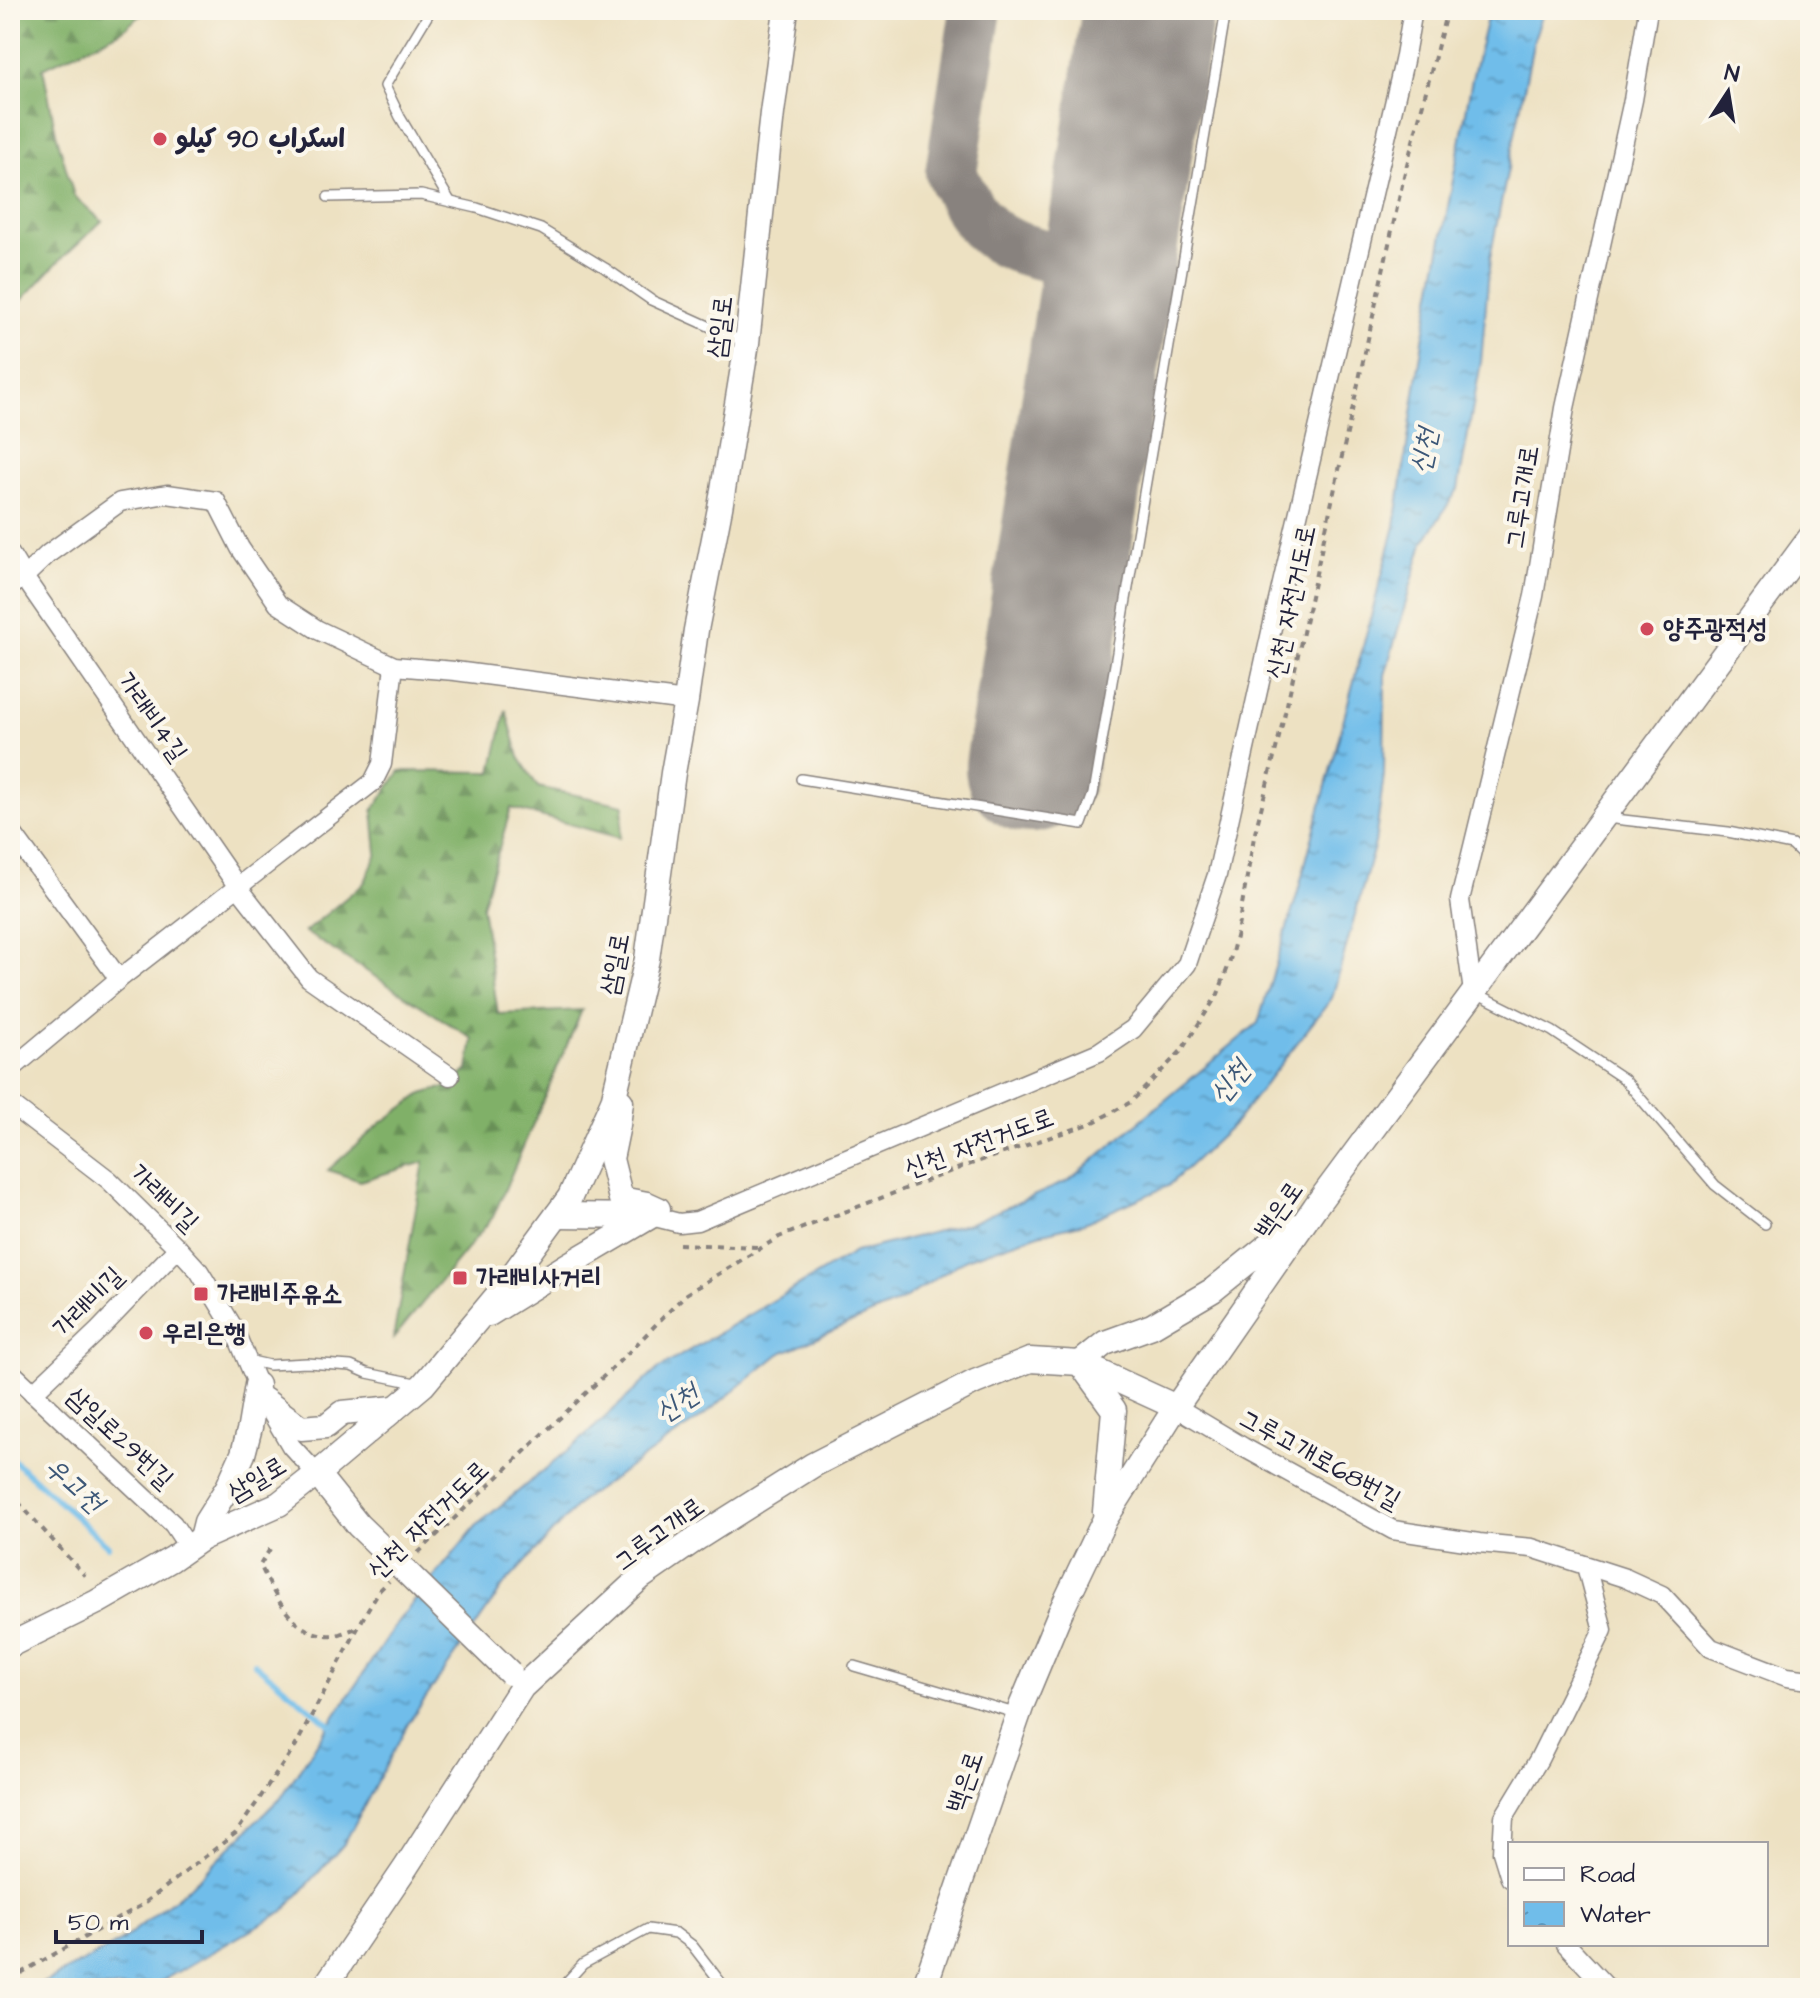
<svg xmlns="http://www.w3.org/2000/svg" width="1820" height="1998" font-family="'Architects Daughter','Playpen Sans Arabic','Poor Story',sans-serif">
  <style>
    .forest { fill: url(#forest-firs); stroke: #516952; stroke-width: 2 }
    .water { fill: url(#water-ripples); stroke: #497092; stroke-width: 2 }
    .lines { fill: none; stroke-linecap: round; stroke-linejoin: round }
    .stream { stroke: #70bdea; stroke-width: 6 }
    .taxiway { stroke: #88827e; stroke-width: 52 }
    .runway { stroke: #88827e; stroke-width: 132 }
    .lane-casing { stroke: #88827e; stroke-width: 12 }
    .street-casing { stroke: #88827e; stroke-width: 21 }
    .secondary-casing { stroke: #88827e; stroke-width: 27 }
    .path { stroke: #88827e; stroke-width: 4; stroke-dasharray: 6 6; stroke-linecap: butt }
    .lane { stroke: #fff; stroke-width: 9 }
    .street { stroke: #fff; stroke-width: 18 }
    .secondary { stroke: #fff; stroke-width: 24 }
    .secondary-bridge-casing { stroke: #88827e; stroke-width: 27; stroke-linecap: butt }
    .secondary-bridge { stroke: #fff; stroke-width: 24 }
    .poi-dot { fill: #d1495b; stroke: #fbf7ec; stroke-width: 3 }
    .labels { text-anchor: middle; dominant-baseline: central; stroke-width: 8; stroke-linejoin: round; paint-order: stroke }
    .poi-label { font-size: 26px; font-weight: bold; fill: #22223b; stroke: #fbf7ec; text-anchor: start }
    .street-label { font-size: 26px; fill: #22223b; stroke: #fbf7ec }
    .water-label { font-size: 28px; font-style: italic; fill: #3d5878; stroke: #fbf7ec }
  </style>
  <defs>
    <pattern id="forest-firs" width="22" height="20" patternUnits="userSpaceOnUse" patternTransform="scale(2)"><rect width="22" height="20" fill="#80b068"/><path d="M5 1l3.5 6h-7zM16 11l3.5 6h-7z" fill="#688f57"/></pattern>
    <pattern id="water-ripples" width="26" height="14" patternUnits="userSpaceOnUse" patternTransform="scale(2)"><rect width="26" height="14" fill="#70bdea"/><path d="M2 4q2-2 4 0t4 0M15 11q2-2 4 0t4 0" fill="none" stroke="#5c99bf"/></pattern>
  </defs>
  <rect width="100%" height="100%" fill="#fbf7ec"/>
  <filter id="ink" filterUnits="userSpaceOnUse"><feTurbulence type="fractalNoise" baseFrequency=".0125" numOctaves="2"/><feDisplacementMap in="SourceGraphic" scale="16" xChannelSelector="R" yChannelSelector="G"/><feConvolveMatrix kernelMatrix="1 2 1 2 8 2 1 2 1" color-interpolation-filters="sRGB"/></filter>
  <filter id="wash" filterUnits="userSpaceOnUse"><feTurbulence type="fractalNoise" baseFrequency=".006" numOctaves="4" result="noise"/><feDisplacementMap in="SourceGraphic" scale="32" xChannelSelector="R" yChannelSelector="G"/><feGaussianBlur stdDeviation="1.8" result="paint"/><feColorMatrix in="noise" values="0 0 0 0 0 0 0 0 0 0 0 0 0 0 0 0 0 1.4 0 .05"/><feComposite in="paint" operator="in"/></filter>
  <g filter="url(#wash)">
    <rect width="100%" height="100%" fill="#ede1c2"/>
    <g class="forest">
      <polygon points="10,10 148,10 120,32 43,68 56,133 74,196 102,221 57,263 10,313"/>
      <polygon points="506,710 519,757 538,787 624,805 620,838 511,808 482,906 498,1014 582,1010 493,1217 393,1339 424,1162 360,1181 328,1170 381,1123 422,1094 450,1086 468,1070 473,1039 305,932 365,882 377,853 373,811 400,771 492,772"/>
    </g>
    <polygon class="water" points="1489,10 1544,10 1534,39 1490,258 1481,362 1458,489 1423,543 1385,675 1384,775 1375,843 1332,998 1234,1124 1168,1186 1084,1223 1039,1234 966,1259 901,1301 779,1354 699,1419 582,1500 505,1584 409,1722 344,1844 284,1911 149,1988 34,1988 120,1942 191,1886 282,1796 398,1621 477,1525 576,1444 658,1369 855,1252 970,1223 1068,1181 1258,1023 1297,895 1395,526 1423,340 1472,79"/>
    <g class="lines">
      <g class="stream">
        <polyline points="10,1457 108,1546"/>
        <polyline points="254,1663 334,1728"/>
      </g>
      <path class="taxiway" d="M976,10L951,173C962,197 975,224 998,238C1027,256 1075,260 1108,266"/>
      <polyline class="runway" points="1031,767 1148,10"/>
    </g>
  </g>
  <g filter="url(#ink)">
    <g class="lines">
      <g class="lane-casing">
        <g id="lane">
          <polyline points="431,10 385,86 400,117 450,201"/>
          <polyline points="328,197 421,195 477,208 541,229 605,268 651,300 744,342"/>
          <polyline points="801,779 1082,824 1093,794 1226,10"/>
          <polyline points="1606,818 1728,832 1792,845 1810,863"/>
          <polyline points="1476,993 1552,1031 1624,1079 1715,1185 1765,1224"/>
          <polyline points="10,1331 13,1354 10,1358"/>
          <polyline points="247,1360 269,1365 307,1363 351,1366 367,1373 420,1384"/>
          <polyline points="854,1666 1015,1713"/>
          <polyline points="561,1988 583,1964 648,1929 676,1933 692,1945 725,1988"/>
        </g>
      </g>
      <g class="street-casing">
        <g id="street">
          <polyline points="10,554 24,577 10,587"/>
          <polyline points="10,830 119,979"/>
          <polyline points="1473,992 1460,900 1534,596 1565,408 1633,100 1648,10"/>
          <polyline points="10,1070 119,979 373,782 382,764 394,666"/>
          <polyline points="450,1076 309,978 238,887 24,577 48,554 120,502 167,494 216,501 240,548 278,604 318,630 394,666 455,671 686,701"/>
          <polyline points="10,1104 109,1180 178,1248 199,1271 233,1327 264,1400 291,1446 317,1474"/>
          <polyline points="651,1216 679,1223 697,1221 1099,1052 1133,1029 1187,964 1217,875 1277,605 1404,61 1413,10"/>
          <polyline points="10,1371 173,1524 189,1548"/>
          <polyline points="33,1393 99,1330 178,1248"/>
          <polyline points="1176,1407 1243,1447 1393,1530 1479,1543 1532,1548 1625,1578 1662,1595 1711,1648 1787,1677 1810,1680"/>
          <polyline points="1510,1878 1502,1852 1504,1817 1539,1759 1603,1630 1586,1566"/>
          <polyline points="1566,1944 1607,1988"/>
        </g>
      </g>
      <g class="secondary-casing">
        <g id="secondary">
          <polyline points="621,1102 618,1125 611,1159 621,1199 647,1204 658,1209"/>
          <polyline points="557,1215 649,1216"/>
          <polyline points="489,1314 568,1265 651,1216"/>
          <polyline points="264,1400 301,1428 326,1426 342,1413 395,1408"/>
          <polyline points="317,1474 358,1525 386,1552"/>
          <polyline points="1105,1512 1114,1410 1080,1363 1105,1343 1152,1326 1213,1290 1292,1226"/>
          <polyline points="202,1538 206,1522 228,1487 243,1454 250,1427 257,1385"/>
          <polyline points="10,1645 97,1602 172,1559 202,1538 279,1504 317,1474 423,1385 497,1296 570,1197 613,1101 647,959 673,773 686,701 696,630 720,508 747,343 772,113 786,10"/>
          <polyline points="324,1988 406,1867 522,1687 640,1578 699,1537 813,1465 975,1382 1030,1360 1080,1363 1176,1407"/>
          <polyline points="924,1988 1022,1704 1060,1613 1105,1519 1176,1407 1315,1207 1810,538"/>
        </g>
      </g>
      <g class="path">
        <polyline points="679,1244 759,1247"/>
        <polyline points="10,1493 85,1576"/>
        <path d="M270,1549L260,1565C276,1597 293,1639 336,1635C342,1634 349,1630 355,1629"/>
        <polyline points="418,1553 626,1355 686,1294 779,1237 962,1167 1092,1123 1131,1102 1181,1051 1218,994 1229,964 1237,933 1254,837 1286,709 1404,176 1447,10"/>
        <polyline points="10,1979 142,1905 236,1833 296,1745 368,1609 379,1591 389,1581"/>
      </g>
      <use href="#lane" class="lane"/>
      <use href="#street" class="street"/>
      <use href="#secondary" class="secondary"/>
      <g class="secondary-bridge-casing">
        <polyline id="secondary-bridge" points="386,1552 510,1673"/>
      </g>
      <use href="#secondary-bridge" class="secondary-bridge"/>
    </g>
  </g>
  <g class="poi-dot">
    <circle cx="160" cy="139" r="8"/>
    <circle cx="1647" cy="629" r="8"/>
    <rect x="452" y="1270" width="16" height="16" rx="4"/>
    <rect x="193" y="1286" width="16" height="16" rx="4"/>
    <circle cx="146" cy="1333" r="8"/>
  </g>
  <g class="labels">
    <g class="poi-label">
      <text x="176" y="139">اسكراب 90 كيلو</text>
      <text x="1663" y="629">양주광적성</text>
      <text x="476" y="1278">가래비사거리</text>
      <text x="217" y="1294">가래비주유소</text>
      <text x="162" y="1333">우리은행</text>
    </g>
    <g class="street-label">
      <text transform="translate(720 327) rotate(-83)">삼일로</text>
      <text transform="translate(1522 497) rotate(-81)">그루고개로</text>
      <text transform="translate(1291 602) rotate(-78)">신천 자전거도로</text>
      <text transform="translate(152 717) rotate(55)">가래비4길</text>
      <text transform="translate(615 964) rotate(-79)">삼일로</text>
      <text transform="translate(979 1143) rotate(-20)">신천 자전거도로</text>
      <text transform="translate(164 1198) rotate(44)">가래비길</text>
      <text transform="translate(1279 1210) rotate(-55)">백은로</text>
      <text transform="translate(88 1302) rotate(-45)">가래비1길</text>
      <text transform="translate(120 1438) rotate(43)">삼일로29번길</text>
      <text transform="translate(1320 1459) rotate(29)">그루고개로68번길</text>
      <text transform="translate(257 1479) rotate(-31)">삼일로</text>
      <text transform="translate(428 1520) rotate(-44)">신천 자전거도로</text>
      <text transform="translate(659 1534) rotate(-36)">그루고개로</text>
      <text transform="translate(965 1782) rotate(-71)">백은로</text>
    </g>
    <g class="water-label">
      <text transform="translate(1424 451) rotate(-78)">신천</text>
      <text transform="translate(1230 1082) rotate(-51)">신천</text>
      <text transform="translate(677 1403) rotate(-33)">신천</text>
      <text transform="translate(74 1485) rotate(42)">우고천</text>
    </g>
  </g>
  <rect width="1820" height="1998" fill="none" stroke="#fbf7ec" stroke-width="40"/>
  <rect x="1508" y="1842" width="260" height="104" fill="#fbf7ec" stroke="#a4a2a5" stroke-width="2"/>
  <rect x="1524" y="1868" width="40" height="12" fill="#ffffff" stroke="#a4a2a5" stroke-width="2"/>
  <text x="1580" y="1882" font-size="24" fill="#22223b">Road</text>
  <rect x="1524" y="1902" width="40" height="24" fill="url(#water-ripples)" stroke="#a4a2a5" stroke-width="2"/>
  <text x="1580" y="1922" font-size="24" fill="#22223b">Water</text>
  <g transform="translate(1728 92) rotate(12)" stroke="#fbf7ec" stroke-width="6" paint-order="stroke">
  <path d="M0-6L14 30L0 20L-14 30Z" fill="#22223b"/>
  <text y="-12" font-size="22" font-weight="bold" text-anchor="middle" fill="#22223b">N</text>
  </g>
  <path d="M56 1930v12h146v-12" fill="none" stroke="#22223b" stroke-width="4"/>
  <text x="68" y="1930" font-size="24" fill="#22223b" stroke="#fbf7ec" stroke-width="6" paint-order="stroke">50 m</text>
</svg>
